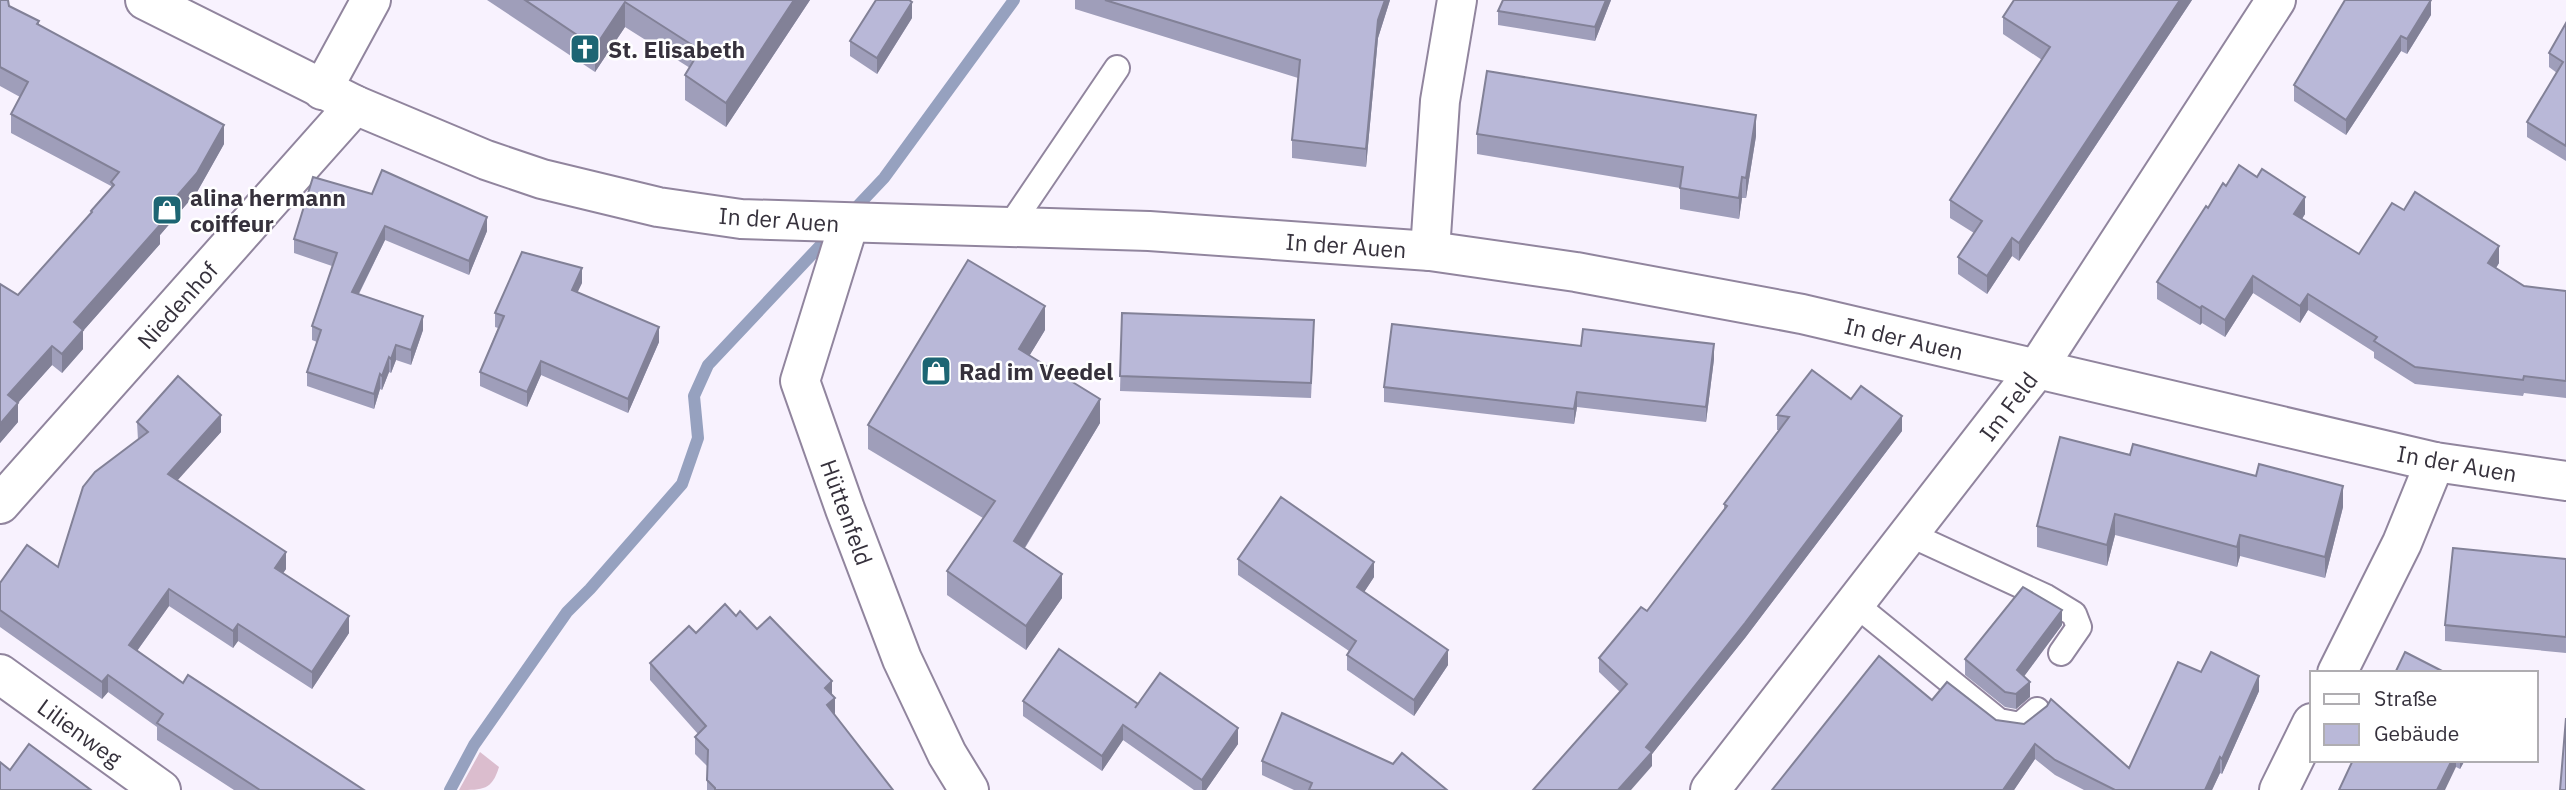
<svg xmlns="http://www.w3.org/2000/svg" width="2566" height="790" font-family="'IBM Plex Sans',sans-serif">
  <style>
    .green { fill: #dbbdce }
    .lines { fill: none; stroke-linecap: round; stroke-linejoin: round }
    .stream { stroke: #96a1bf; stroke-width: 12 }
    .service-casing { stroke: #91859e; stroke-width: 28 }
    .minor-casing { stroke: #91859e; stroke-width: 42 }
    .tertiary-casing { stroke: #91859e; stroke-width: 42 }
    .service { stroke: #fff; stroke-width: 24 }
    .minor { stroke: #fff; stroke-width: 38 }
    .tertiary { stroke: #fff; stroke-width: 38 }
    .wall { fill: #9f9eba }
    .shaded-wall { fill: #828197 }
    .building { fill: #b9b8d8; stroke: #828197; stroke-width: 2 }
    .labels { text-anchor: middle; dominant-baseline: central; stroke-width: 5; stroke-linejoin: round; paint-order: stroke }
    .poi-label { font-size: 23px; font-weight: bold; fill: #36313c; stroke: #fff; text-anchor: start }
    .street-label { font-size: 23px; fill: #36313c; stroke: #fff }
  </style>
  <rect width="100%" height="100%" fill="#f8f2fe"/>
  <path class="green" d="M480,752L499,767C492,790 483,790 459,790Z"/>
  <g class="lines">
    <g class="stream">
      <polyline points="850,214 884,178 1014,0"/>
      <polyline points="450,790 474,745 567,612 590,589 682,484 698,438 694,396 708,365 833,232"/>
    </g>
    <g class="service-casing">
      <g id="service">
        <polyline points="1010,226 1117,68"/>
        <polyline points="1909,534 2046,597 2074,614 2079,627 2061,653"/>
        <polyline points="1855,604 1999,721 2020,725 2037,710"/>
      </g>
    </g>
    <g class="minor-casing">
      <g id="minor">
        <polyline points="322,90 371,0"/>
        <polyline points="849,223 800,381 845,509 902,659 947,754 969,790"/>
        <polyline points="1430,251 1440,101 1457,0"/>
        <polyline points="0,504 355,105"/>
        <polyline points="2337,673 2402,543 2435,462"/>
        <polyline points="0,674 161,790"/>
        <polyline points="1710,790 2036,370 2276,0"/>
        <polyline points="2279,790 2312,723"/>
      </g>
    </g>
    <g class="tertiary-casing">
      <polyline id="tertiary" points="145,0 355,105 486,160 542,179 658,207 741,219 1149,231 1430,251 1576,272 1802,314 2435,462 2566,481"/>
    </g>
    <use href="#service" class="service"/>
    <use href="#minor" class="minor"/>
    <use href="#tertiary" class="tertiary"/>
  </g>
  <g class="wall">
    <polygon points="0,0 8,0 9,6 39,21 39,25 224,125 224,144 197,192 160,235 160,244 83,331 83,349 62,373 52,365 18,403 18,422 0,443 0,284 18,295 91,214 91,211 111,189 111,186 11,133 11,114 20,97 0,86"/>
    <polygon points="487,0 810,0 726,127 685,100 685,75 690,68 625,27 595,72"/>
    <polygon points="1075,0 1390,0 1378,38 1366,167 1292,158 1292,140 1298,78 1075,9"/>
    <polygon points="1611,0 1595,41 1498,25 1498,11"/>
    <polygon points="2014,0 2192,0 2019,261 2012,256 1987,294 1958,274 1958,257 1974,233 1950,218 1950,200 2042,60 2003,34 2003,17"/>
    <polygon points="2431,15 2407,54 2401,51 2346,135 2294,101 2294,85"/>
    <polygon points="912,18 877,74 850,56 850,41"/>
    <polygon points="2566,23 2566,161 2527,137 2527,122 2557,73 2549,67 2549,53"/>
    <polygon points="1477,134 1756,136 1746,198 1742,198 1739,219 1680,209 1680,188 1477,154"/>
    <polygon points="313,177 487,231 469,275 385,240 359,294 423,330 411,365 396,360 391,373 389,372 382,390 380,389 374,409 307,386 307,372 317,342 312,340 312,326 332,266 294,253 294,239"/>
    <polygon points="2257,177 2305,214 2302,219 2359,254 2404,210 2499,263 2496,268 2524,286 2566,291 2566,398 2524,393 2523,396 2415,384 2374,358 2374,352 2308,310 2300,323 2253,293 2225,337 2202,323 2200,325 2157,299 2157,282 2208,208 2226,186"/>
    <polygon points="582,283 577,292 659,342 628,413 541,375 527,407 480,386 480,372 498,328 495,327 495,313"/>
    <polygon points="1122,313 1314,335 1311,398 1120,391"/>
    <polygon points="1045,330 1029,356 1100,423 1025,548 1062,598 1026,650 947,595 947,571 983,518 868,449 868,425"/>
    <polygon points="1581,346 1714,359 1706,422 1577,407 1574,424 1384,402 1384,387"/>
    <polygon points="1851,399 1902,431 1745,638 1652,754 1652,766 1620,692 1599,672 1599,658 1647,611 1724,510 1724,504 1779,430 1777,430 1777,415"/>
    <polygon points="137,422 221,432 177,480 286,569 283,573 349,633 312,689 238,641 233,648 169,606 137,651 183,683 364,790 234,790 157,740 157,727 108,692 102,699 0,627 0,583 58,567 138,440"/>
    <polygon points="2060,437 2343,507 2325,578 2240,556 2237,567 2115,535 2107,566 2037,547 2037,526"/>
    <polygon points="1238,559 1374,577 1364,592 1448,665 1414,716 1347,670 1347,655 1349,651 1238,575"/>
    <polygon points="2566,559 2566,653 2445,641 2445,625"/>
    <polygon points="736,616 757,629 832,695 834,715 893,790 707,790 707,766 695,754 695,737 698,734 650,680 650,663 696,633"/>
    <polygon points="2062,625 2024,676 2030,697 2016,709 2005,707 1965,675 1965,659"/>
    <polygon points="2201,672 2259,691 2222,774 2220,773 2212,790 2084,790 2055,775 2035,759 2014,790 1772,790 1932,700 1996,720 2129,768"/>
    <polygon points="1023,701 1138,704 1238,744 1206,790 1194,790 1123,740 1102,771 1023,716"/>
    <polygon points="2353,760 2465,760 2460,769 2456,767"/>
    <polygon points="1262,761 1447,790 1294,790 1262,775"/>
  </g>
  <g class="shaded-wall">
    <polygon points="794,0 810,0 726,127 726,103"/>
    <polygon points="1385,0 1390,0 1378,38 1366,167 1366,149 1378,20"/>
    <polygon points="1606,0 1611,0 1595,41 1595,27"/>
    <polygon points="2180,0 2192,0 2019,261 2019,243"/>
    <polygon points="2431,0 2431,15 2407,54 2407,39"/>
    <polygon points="625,2 625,27 595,72 595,47"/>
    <polygon points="912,2 912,18 877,74 877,58"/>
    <polygon points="2401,36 2401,51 2346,135 2346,120"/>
    <polygon points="1756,115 1756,136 1746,198 1746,178"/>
    <polygon points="224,125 224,144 197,192 160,235 160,244 83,331 83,349 62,373 62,354 74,322 155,221"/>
    <polygon points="1742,177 1742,198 1739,219 1739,198"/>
    <polygon points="2305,197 2305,214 2294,231 2294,214"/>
    <polygon points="487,217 487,231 469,275 469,261"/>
    <polygon points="385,226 385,240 352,307 352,292"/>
    <polygon points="2012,238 2012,256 1987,294 1987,276"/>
    <polygon points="2499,246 2499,263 2488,280 2488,263"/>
    <polygon points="582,268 582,283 572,304 572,290"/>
    <polygon points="2253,276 2253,293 2225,337 2225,320"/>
    <polygon points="2308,294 2308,310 2300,323 2300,306"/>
    <polygon points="1045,306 1045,330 1019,373 1019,349"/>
    <polygon points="2202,306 2202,323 2200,325 2200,308"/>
    <polygon points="423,316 423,330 411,365 411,350"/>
    <polygon points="659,327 659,342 628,413 628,399"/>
    <polygon points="1714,344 1714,359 1706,422 1706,407"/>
    <polygon points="396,345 396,360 391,373 391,359"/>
    <polygon points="52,346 52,365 8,414 8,395"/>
    <polygon points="389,357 389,372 382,390 382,376"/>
    <polygon points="541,361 541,375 527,407 527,392"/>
    <polygon points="380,374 380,389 374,409 374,394"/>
    <polygon points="1577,392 1577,407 1574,424 1574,409"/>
    <polygon points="1100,399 1100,423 1014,565 1014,541"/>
    <polygon points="18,403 18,422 0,443 0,424"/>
    <polygon points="221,415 221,432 168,491 168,474"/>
    <polygon points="1902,416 1902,431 1745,638 1652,754 1652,766 1631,790 1618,790 1646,747"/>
    <polygon points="2343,486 2343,507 2325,578 2325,557"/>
    <polygon points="2115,514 2115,535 2107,566 2107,545"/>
    <polygon points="2240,535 2240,556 2237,567 2237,547"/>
    <polygon points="286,552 286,569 275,585 275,568"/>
    <polygon points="1374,562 1374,577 1357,603 1357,587"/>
    <polygon points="1062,574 1062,598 1026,650 1026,626"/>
    <polygon points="169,589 169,606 129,662 129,645"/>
    <polygon points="2062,610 2062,625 2017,686 2017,670"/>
    <polygon points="349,616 349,633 312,689 312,672"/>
    <polygon points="238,624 238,641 233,648 233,631"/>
    <polygon points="1448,650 1448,665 1414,716 1414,700"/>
    <polygon points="108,675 108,692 102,699 102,682"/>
    <polygon points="2259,676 2259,691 2222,774 2222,759"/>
    <polygon points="832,681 832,698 825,688"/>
    <polygon points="2030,682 2030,697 2016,709 2016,694"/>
    <polygon points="835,698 835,715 827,723 827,705"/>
    <polygon points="1123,725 1123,740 1102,771 1102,756"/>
    <polygon points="1238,728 1238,744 1206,790 1202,790 1202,780"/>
    <polygon points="2035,744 2035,759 2014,790 2003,790"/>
    <polygon points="2220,757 2220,773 2212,790 2205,790"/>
    <polygon points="2452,760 2456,760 2456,767 2445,790 2437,790"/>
    <polygon points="2460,760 2465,760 2460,769"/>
  </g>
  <g class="building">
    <polygon points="0,0 8,0 9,6 39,21 37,24 224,125 197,173 155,221 160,225 74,322 83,330 62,354 52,346 8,395 18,403 0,424 0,284 18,295 92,212 91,211 114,185 111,182 119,172 11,114 28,82 0,67"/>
    <polygon points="525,0 794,0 726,103 685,75 700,50 625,2 595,47"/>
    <polygon points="876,0 909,0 912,2 877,58 850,41"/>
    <polygon points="1105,0 1385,0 1378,20 1366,149 1292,140 1300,60"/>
    <polygon points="1503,0 1606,0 1595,27 1498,11"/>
    <polygon points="2014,0 2180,0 2019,243 2012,238 1987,276 1958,257 1982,221 1950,200 2050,47 2003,17"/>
    <polygon points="2345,0 2431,0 2407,39 2401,36 2346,120 2294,85"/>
    <polygon points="2566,23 2566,146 2527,122 2563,62 2549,53"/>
    <polygon points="1487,71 1756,115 1746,178 1742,177 1739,198 1680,188 1683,167 1477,134"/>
    <polygon points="2239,165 2257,177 2262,169 2305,197 2294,214 2359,254 2392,203 2404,210 2415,192 2499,246 2488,263 2524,286 2566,291 2566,381 2524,376 2523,380 2415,367 2374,341 2377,337 2308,294 2300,306 2253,276 2225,320 2202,306 2200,308 2157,282 2206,206 2208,208 2223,183 2226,186"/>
    <polygon points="382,170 487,217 469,261 385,226 352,292 423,316 411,350 396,345 391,359 389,357 382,376 380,374 374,394 307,372 321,330 312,326 337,253 294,239 313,177 372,194"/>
    <polygon points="522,252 582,268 572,290 659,327 628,399 541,361 527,392 480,372 504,316 495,313"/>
    <polygon points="968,260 1045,306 1019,349 1100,399 1014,541 1062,574 1026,626 947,571 995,501 868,425"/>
    <polygon points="1122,313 1314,320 1311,383 1120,376"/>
    <polygon points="1392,324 1581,346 1583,329 1714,344 1706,407 1577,392 1574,409 1384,387"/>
    <polygon points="1812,370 1851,399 1861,386 1902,416 1745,623 1646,747 1652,752 1618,790 1533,790 1627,684 1599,658 1641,607 1647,611 1727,506 1724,504 1789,417 1777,415"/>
    <polygon points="178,376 221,415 168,474 286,552 275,568 349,616 312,672 238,624 233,631 169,589 129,645 183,683 188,675 364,790 260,790 157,723 163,714 108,675 102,682 0,610 0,583 27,545 58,567 83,487 95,472 148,432 137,422"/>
    <polygon points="2060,437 2130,455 2133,444 2256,476 2259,464 2343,486 2325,557 2240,535 2237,547 2115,514 2107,545 2037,526"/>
    <polygon points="1281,497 1374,562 1357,587 1448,650 1414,700 1347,655 1356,641 1238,559"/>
    <polygon points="2453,548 2566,559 2566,637 2445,625"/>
    <polygon points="2023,587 2062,610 2017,670 2030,682 2016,694 2005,692 1965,659"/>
    <polygon points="725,604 736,616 740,611 757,629 770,617 832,681 825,688 835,698 827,705 893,790 715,790 715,788 707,780 708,750 695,737 706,726 650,663 689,626 696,633"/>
    <polygon points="1059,649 1138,704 1135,708 1160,673 1238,728 1202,780 1123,725 1102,756 1023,701"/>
    <polygon points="2211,652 2259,676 2222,759 2220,757 2205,790 2115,790 2055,760 2035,744 2003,790 1772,790 1879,656 1932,700 1947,682 1996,720 2024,724 2047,706 2051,699 2129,768 2178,662 2201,672"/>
    <polygon points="2405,652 2446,673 2395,673"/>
    <polygon points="1282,713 1393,764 1402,753 1447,790 1309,790 1312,783 1262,761"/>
    <polygon points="2566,718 2566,790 2560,790"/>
    <polygon points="29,744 91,790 0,790 0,762 10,770"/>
    <polygon points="2353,760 2452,760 2437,790 2339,790"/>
  </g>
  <defs>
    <g id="church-square" transform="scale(1.575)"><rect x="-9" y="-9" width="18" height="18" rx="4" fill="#1d6573" stroke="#fff"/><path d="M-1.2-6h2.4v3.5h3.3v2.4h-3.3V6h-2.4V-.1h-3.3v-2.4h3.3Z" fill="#fff"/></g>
    <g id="shop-square" transform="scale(1.575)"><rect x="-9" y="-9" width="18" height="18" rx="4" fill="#1d6573" stroke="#fff"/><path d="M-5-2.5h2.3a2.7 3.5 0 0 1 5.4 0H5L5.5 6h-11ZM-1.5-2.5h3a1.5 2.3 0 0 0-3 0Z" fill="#fff"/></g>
  </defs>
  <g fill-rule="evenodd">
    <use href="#church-square" x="585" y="49"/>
    <use href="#shop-square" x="167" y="210"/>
    <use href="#shop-square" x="936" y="371"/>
  </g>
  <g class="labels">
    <g class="poi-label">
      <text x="608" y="49">St. Elisabeth</text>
      <text x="190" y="197">alina hermann<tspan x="190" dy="26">coiffeur</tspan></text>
      <text x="959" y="371">Rad im Veedel</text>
    </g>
    <g class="street-label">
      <text transform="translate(779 219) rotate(4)">In der Auen</text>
      <text transform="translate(1346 245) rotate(4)">In der Auen</text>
      <text transform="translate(177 305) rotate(-48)">Niedenhof</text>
      <text transform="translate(1904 338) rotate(13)">In der Auen</text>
      <text transform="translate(2008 406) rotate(-53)">Im Feld</text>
      <text transform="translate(2457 463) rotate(10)">In der Auen</text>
      <text transform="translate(847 512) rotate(70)">Hüttenfeld</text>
      <text transform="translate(80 732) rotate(36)">Lilienweg</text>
    </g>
  </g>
  <rect x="2310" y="671" width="228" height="91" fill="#ffffff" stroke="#afadb1" stroke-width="2"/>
  <rect x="2324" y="694" width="35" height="10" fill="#ffffff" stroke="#afadb1" stroke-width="2"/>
  <text x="2374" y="706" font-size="21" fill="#36313c">Straße</text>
  <rect x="2324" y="724" width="35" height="21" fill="#b9b8d8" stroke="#afadb1" stroke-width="2"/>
  <text x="2374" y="741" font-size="21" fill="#36313c">Gebäude</text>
</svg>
